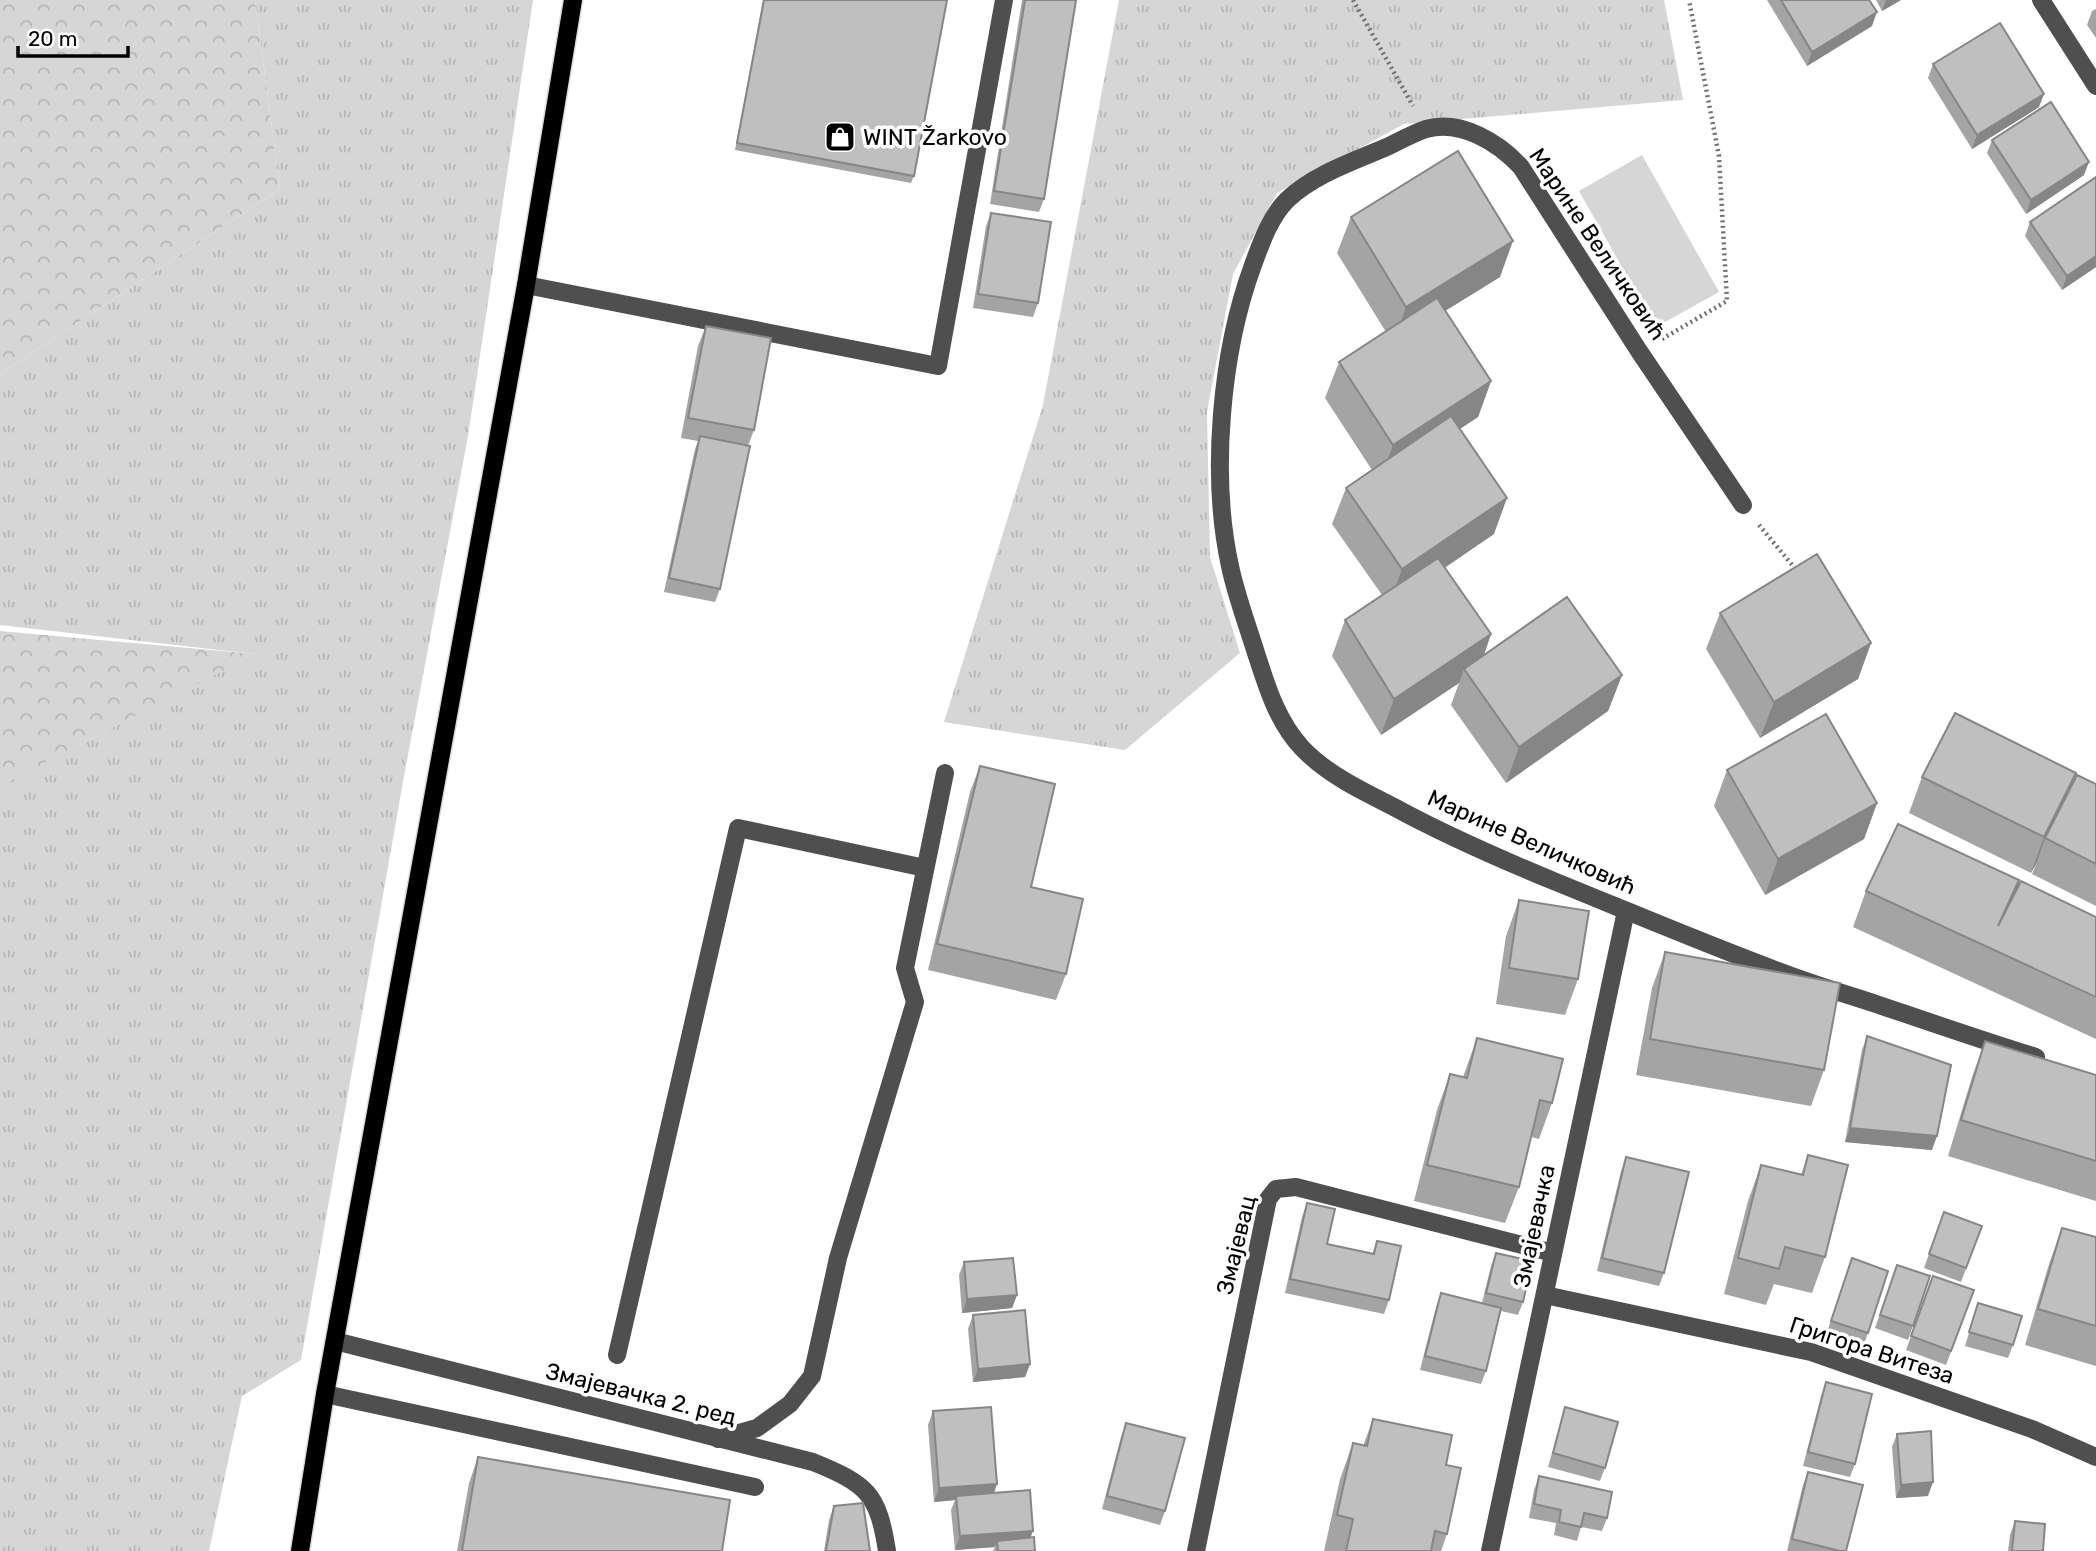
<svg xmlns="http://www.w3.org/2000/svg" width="2096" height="1551" font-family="Rubik,sans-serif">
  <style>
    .grass { fill: url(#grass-tufts) }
    .forest { fill: url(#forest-crowns) }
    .pitch { fill: #d6d6d6 }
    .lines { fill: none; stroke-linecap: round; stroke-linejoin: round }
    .major-casing { stroke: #dbdbdb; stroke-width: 21 }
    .path { stroke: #717171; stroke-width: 4.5; stroke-dasharray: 2 3.5; stroke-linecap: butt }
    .minor { stroke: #4f4f4f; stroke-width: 18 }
    .major { stroke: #000; stroke-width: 18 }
    .wall { fill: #a4a4a4 }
    .shaded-wall { fill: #868686 }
    .building { fill: #bfbfbf; stroke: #868686; stroke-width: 2 }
    .labels { text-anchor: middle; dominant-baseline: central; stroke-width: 7; stroke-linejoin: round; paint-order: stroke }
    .poi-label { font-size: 23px; fill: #000; stroke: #fff; text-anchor: start }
    .street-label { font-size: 23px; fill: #000; stroke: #fff }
  </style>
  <defs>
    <pattern id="grass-tufts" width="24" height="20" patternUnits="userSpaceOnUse" patternTransform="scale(1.75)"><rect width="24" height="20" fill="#d6d6d6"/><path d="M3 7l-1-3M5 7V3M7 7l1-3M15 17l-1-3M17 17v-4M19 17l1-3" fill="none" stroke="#b6b6b6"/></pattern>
    <pattern id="forest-crowns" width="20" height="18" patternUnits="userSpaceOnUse" patternTransform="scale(1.75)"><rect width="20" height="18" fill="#d6d6d6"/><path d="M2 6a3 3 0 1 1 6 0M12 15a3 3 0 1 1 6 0" fill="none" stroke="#b6b6b6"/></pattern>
  </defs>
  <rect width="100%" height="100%" fill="#fff"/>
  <g class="grass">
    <polygon points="255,0 533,0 468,436 404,776 301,1360 242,1396 209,1551 0,1551 0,786 254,654 0,625 0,374 280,189"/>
    <polygon points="1119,0 1664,0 1683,100 1404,124 1277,193 1233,274 1207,412 1210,557 1240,653 1125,750 944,722 1043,405"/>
  </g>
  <g class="forest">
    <polygon points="0,0 255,0 280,189 0,374"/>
    <polygon points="0,631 255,654 0,786"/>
  </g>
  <polygon class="pitch" points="1642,155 1719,292 1656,327 1579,191"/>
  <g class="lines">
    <g class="major-casing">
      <polyline id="major" points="300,1551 325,1394 526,285 573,0"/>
    </g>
    <g class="path">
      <polyline points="1353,0 1413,106"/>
      <polyline points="1662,339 1727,301 1719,156 1689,0"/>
      <polyline points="1759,525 1798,572"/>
    </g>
    <g class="minor">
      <polyline points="2041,0 2096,86"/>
      <polyline points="526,285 938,366 1004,0"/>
      <path d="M1743,505L1639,351L1521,167C1499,143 1461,119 1426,129C1414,133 1401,140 1389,146C1355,161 1314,174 1287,200C1270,217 1261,243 1253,265C1221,352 1210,475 1230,566C1236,595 1247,624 1256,653C1267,687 1277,721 1302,748C1327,774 1360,790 1392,806C1445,835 1500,859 1556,882C1630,912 1703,943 1778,971C1811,984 1846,994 1879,1005C1932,1023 1984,1041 2036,1057"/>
      <polyline points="1545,1295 1811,1352 2032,1429 2096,1457"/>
      <path d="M335,1341L813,1462C867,1484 878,1493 887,1551"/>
      <polyline points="617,1355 738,828 925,868"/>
      <polyline points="325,1394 755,1487"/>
      <polyline points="718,1439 757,1428 790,1404 812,1376 838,1258 915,1002 905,968 945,773"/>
      <polyline points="1196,1551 1268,1199 1276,1189 1296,1187 1553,1253"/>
      <polyline points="1490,1551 1626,911"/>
    </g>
    <use href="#major" class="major"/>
  </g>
  <g class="wall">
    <polygon points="763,0 947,0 914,176 911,183 735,150"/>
    <polygon points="1022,0 1076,0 1044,199 1039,212 990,204"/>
    <polygon points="1767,0 1869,0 1872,26 1807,66"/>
    <polygon points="1876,0 1901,0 1882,11"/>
    <polygon points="2096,9 2096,38 2087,25 2092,11"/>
    <polygon points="1933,64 2039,107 1972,149 1928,78"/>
    <polygon points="1992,140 2084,175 2026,214 1987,153"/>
    <polygon points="991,213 1038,303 1033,317 973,308 986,226"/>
    <polygon points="1351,217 1500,277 1445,311 1491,381 1478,417 1460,429 1494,534 1445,567 1491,634 1484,655 1622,675 1608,711 1506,783 1451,705 1459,683 1381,735 1332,656 1345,620 1382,595 1332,524 1346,488 1372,470 1325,398 1339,362 1386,332 1337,253"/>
    <polygon points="2030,222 2096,267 2062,290 2025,236"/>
    <polygon points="706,326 754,430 748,446 720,589 715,602 664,592 695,449 698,441 681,438 698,346"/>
    <polygon points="1720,613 1871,643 1858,679 1760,738 1706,649"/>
    <polygon points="980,766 1066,974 1056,1000 928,970 970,792"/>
    <polygon points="1727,770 1877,803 1864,839 1765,895 1714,806"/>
    <polygon points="2076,773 2070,789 2096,784 2096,906 2032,874 2037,862 2031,873 1909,813 1922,777"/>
    <polygon points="2019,880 2014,894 2096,917 2096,1039 1853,927 1866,891"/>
    <polygon points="1519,900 1578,979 1565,1015 1496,1004 1506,936"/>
    <polygon points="1665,952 1824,1070 1811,1106 1636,1075 1652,988"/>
    <polygon points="1867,1036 1932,1150 1845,1142 1862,1050"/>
    <polygon points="1477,1038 1552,1103 1539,1139 1531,1137 1519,1187 1505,1223 1414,1201 1437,1110 1450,1074 1463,1077"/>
    <polygon points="1985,1041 2096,1075 2096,1201 1948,1156 1972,1077"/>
    <polygon points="1808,1155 1825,1257 1812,1293 1774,1284 1766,1305 1724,1294 1748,1201 1761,1165 1801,1175"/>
    <polygon points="1626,1157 1664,1273 1659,1286 1597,1271 1621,1171"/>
    <polygon points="1307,1203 1327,1244 1372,1254 1377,1241 1389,1300 1384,1314 1285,1293 1302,1217"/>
    <polygon points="1944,1212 1982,1226 1961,1282 1924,1268"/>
    <polygon points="2062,1228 2096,1237 2096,1366 2025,1345 2049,1264"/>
    <polygon points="1496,1253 1523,1302 1518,1315 1501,1311 1486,1371 1481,1384 1420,1370 1436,1307 1441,1293 1482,1303 1491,1266"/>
    <polygon points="964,1262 1017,1295 1012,1308 962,1313 959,1275"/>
    <polygon points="1897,1265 1930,1276 1908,1340 1875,1328"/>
    <polygon points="1847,1272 1868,1333 1863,1347 1826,1335"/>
    <polygon points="1933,1276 1974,1290 1946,1365 1906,1350"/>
    <polygon points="1978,1303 2013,1345 2008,1358 1965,1346"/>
    <polygon points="973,1315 1030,1364 1025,1377 973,1382 968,1329"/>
    <polygon points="1826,1382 1855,1464 1850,1477 1803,1466 1821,1396"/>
    <polygon points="1565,1407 1605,1468 1600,1481 1548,1467"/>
    <polygon points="933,1411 997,1484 994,1493 1030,1538 1035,1551 993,1551 995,1547 955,1550 951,1510 955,1500 934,1502 928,1425"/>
    <polygon points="1373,1419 1446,1465 1447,1534 1441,1551 1324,1551 1340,1479 1353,1443 1363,1446"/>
    <polygon points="1126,1423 1165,1511 1160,1525 1102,1509 1121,1437"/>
    <polygon points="1897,1434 1928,1496 1896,1498 1892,1447"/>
    <polygon points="478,1457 722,1551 457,1551 469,1483"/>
    <polygon points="1808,1472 1846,1551 1787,1551 1803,1485"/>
    <polygon points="1539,1476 1607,1518 1602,1531 1581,1527 1577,1541 1554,1535 1556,1523 1529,1518 1534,1490"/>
    <polygon points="834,1506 870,1551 824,1551 829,1520"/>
    <polygon points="2015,1521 2043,1551 2008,1551 2010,1535"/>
  </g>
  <g class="shaded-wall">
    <polygon points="1886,0 1901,0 1882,11"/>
    <polygon points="1877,12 1872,26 1807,66 1812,52"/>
    <polygon points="2044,94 2039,107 1972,149 1977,135"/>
    <polygon points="2089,162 2084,175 2026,214 2031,200"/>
    <polygon points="1513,241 1500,277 1393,343 1406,307"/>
    <polygon points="2096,256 2096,267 2062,290 2067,276"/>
    <polygon points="1491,381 1478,417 1380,481 1393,445"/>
    <polygon points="1507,498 1494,534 1389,606 1402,569"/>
    <polygon points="1491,634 1478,671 1464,669 1459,683 1381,735 1394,699"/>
    <polygon points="1871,643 1858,679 1760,738 1774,702"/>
    <polygon points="1622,675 1608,711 1506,783 1519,747"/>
    <polygon points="2076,773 2063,809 2045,838 2037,862 2031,873 2044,837"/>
    <polygon points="1877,803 1864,839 1765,895 1778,859"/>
    <polygon points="1850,1128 1937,1136 1932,1150 1845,1142"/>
    <polygon points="1017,1295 1012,1308 962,1313 967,1299"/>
    <polygon points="1030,1364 1025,1377 973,1382 978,1369"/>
    <polygon points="1933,1482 1928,1496 1896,1498 1901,1485"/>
    <polygon points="997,1484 992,1497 956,1496 955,1500 934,1502 939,1488"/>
    <polygon points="1033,1531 1028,1544 997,1541 995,1547 955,1550 960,1536"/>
  </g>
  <g class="building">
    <polygon points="764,0 947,0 914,176 737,143"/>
    <polygon points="1025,0 1076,0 1044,199 994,191"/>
    <polygon points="1781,0 1869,0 1877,12 1812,52"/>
    <polygon points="2000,23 2044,94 1977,135 1933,64"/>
    <polygon points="2051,102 2089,162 2031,200 1992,140"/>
    <polygon points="1458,151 1513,241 1406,307 1351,217"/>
    <polygon points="2096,177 2096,256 2067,276 2030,222"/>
    <polygon points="991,213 1051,222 1038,303 978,294"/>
    <polygon points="1437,298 1491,381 1393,445 1339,362"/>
    <polygon points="706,326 771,338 754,430 688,418"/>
    <polygon points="1451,416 1507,498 1402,569 1346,488"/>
    <polygon points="700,436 750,446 720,589 669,578"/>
    <polygon points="1817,554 1871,643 1774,702 1720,613"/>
    <polygon points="1438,558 1491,634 1394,699 1345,620"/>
    <polygon points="1567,597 1622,675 1519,747 1464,669"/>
    <polygon points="1955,713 2076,773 2044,837 1922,777"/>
    <polygon points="1826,714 1877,803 1778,859 1727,770"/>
    <polygon points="980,766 1055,784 1031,887 1083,899 1066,974 937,944"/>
    <polygon points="2077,775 2096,784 2096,864 2045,838"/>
    <polygon points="1898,824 2019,880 1998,926 2021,881 2096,917 2096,997 1866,891"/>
    <polygon points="1519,900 1589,911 1578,979 1509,968"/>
    <polygon points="1665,952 1840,983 1824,1070 1650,1039"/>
    <polygon points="1867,1036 1951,1065 1937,1136 1850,1128"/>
    <polygon points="1477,1038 1563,1059 1552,1103 1540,1100 1519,1187 1427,1165 1450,1074 1467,1078"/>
    <polygon points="1985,1041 2096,1075 2096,1161 1961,1120"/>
    <polygon points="1808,1155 1848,1165 1825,1257 1785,1247 1779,1269 1738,1258 1761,1165 1803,1175"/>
    <polygon points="1626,1157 1689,1172 1664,1273 1602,1258"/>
    <polygon points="1307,1203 1335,1209 1327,1244 1374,1254 1377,1241 1401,1246 1389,1300 1290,1279"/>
    <polygon points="1944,1212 1982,1226 1966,1268 1929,1254"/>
    <polygon points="2062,1228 2096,1237 2096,1326 2038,1309"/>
    <polygon points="1496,1253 1532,1261 1523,1302 1486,1293"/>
    <polygon points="1013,1258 1017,1295 967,1299 964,1262"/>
    <polygon points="1852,1258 1888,1271 1868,1333 1831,1321"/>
    <polygon points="1897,1265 1930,1276 1913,1326 1880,1315"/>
    <polygon points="1933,1276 1974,1290 1951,1351 1911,1336"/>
    <polygon points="1441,1293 1501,1308 1486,1371 1425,1356"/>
    <polygon points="1978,1303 2022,1316 2013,1345 1969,1332"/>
    <polygon points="1025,1310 1030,1364 978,1369 973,1315"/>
    <polygon points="1826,1382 1872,1394 1855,1464 1808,1452"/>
    <polygon points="991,1407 997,1484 939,1488 933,1411"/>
    <polygon points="1565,1407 1618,1422 1605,1468 1553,1453"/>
    <polygon points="1373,1419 1452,1435 1446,1465 1461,1468 1447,1534 1435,1531 1431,1551 1346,1551 1353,1519 1337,1515 1353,1443 1367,1446"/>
    <polygon points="1126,1423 1185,1438 1165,1511 1107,1496"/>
    <polygon points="1931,1431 1933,1482 1901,1485 1897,1434"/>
    <polygon points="478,1457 730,1500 722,1551 462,1551"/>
    <polygon points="1808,1472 1863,1485 1846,1551 1840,1551 1792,1539"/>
    <polygon points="1539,1476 1612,1492 1607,1518 1584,1513 1581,1527 1559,1522 1561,1510 1534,1504"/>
    <polygon points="1030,1490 1033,1531 960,1536 956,1496"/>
    <polygon points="863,1503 870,1551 826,1551 834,1506"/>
    <polygon points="2015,1521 2045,1524 2043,1551 2012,1551"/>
    <polygon points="1034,1537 1035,1551 998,1551 997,1541"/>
  </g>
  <defs>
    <g id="shop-square" transform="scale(1.575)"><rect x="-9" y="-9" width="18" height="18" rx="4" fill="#000" stroke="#fff"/><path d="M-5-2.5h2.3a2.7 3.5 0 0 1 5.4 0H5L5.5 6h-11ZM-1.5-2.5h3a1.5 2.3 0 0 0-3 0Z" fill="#fff"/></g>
  </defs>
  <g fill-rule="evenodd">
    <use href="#shop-square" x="840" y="137"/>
  </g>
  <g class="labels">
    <g class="poi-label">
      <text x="863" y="137">WINT Žarkovo</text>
    </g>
    <g class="street-label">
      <text transform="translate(1598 244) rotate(56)">Марине Величковић</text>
      <text transform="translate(1532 842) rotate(24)">Марине Величковић</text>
      <text transform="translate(1534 1226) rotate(-78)">Змајевачка</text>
      <text transform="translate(1236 1245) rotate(-76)">Змајевац</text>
      <text transform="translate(1872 1350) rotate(18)">Григора Витеза</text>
      <text transform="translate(641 1394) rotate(14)">Змајевачка 2. ред</text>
    </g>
  </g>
  <path d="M18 46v10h110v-10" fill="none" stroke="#000000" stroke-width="3.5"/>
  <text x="28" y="46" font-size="21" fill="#000000" stroke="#ffffff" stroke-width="5" paint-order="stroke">20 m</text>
</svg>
